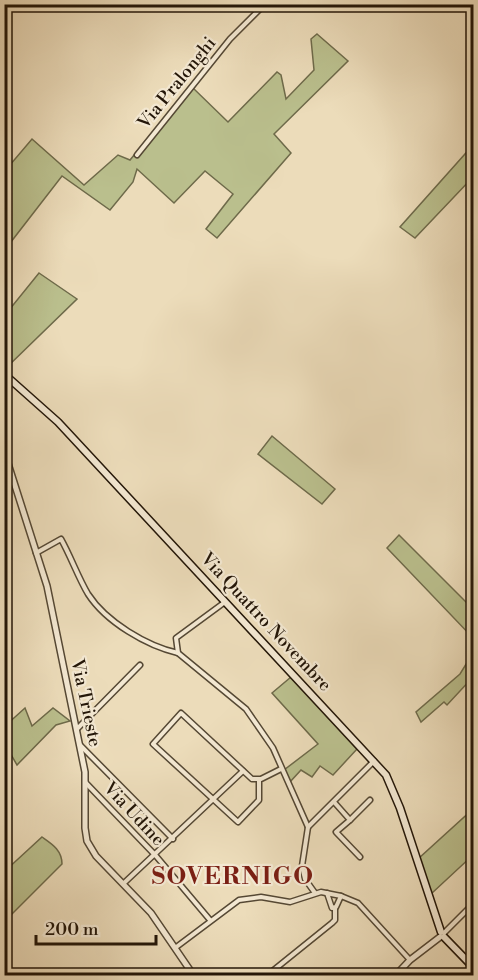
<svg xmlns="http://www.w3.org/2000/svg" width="478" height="980" font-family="'Libre Bodoni',serif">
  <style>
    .green { fill: #babf8d; stroke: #6e6a4a; stroke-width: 1.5 }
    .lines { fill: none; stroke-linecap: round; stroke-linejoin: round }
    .minor-casing { stroke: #554834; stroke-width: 7 }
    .tertiary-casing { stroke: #554834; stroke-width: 8 }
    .secondary-casing { stroke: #231608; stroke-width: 9 }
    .minor { stroke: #f3e8d2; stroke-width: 4 }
    .tertiary { stroke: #f3e8d2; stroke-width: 5 }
    .secondary { stroke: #f3e8d2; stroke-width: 6 }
    .labels { text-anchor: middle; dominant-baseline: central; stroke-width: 4.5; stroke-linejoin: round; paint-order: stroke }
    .street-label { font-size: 18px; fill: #231608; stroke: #f3e8d2 }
    .district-label { font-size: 24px; font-weight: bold; letter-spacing: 1.5px; fill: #7a1f14; stroke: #f3e8d2 }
  </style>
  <rect width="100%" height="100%" fill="#ecdcba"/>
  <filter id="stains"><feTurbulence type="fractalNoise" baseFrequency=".00333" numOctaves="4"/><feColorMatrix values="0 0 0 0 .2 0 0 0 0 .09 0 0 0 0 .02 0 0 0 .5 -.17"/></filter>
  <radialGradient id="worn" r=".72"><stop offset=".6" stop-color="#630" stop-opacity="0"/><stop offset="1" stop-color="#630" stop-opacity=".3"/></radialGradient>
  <g class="green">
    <polygon points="317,34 348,61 274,134 291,153 217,238 206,229 233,194 205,171 174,203 137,169 133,182 110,210 62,176 7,247 4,246 4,172 32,139 84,185 118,155 130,160 191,86 228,122 277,72 281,75 286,99 314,70 311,39"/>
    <polygon points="473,145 473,177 415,238 400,227"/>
    <polygon points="39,273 77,299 5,369 5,315"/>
    <polygon points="272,436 335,489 322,504 258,454"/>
    <polygon points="399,535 473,609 473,638 387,548"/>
    <polygon points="473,653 473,677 447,705 444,702 421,722 416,712 460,674"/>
    <polygon points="291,677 357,749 333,775 320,766 312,777 301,770 289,783 284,770 318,744 272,693"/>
    <polygon points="25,708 32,726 53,708 70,721 56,725 17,765 5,744 5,726"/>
    <polygon points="473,809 473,855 431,894 418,859"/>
    <path d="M42,837C52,844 62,850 62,864L5,921V871Z"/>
  </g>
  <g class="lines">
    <g class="minor-casing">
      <g id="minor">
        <polyline points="137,155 230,39 265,4"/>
        <path d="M36,553L61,539C71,557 78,577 88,594C106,622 147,646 178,653"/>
        <polyline points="225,602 176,638 178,653 246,709 273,748 308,827 302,866 305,879 315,893"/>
        <polyline points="77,729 140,665"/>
        <polyline points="80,745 173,839"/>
        <polyline points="259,780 259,800 238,822 153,744 181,713 252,779 261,779 281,769"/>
        <polyline points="85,782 156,856 210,920"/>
        <polyline points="334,802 350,820 336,832 360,857"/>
        <polyline points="350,820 370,800"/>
        <polyline points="308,827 374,761"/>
        <polyline points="124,883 243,771"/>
        <polyline points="327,893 332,908 336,907 341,896"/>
        <polyline points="444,933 474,903"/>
        <polyline points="175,948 239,900 261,897 290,902 321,892 341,896 358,903 410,960"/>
        <polyline points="270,973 332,923 335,920 335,908"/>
      </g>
    </g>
    <g class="tertiary-casing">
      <g id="tertiary">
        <polyline points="4,451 47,586 85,772 85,828 87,841 96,856 151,913 194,976"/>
        <polyline points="395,976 410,960 440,937"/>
      </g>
    </g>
    <g class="secondary-casing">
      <g id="secondary">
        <polyline points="4,374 58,422 386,775 400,808 441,932"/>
        <polyline points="444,937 474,968"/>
      </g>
    </g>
    <use href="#minor" class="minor"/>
    <use href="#tertiary" class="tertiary"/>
    <use href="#secondary" class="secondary"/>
  </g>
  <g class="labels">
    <g class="street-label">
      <text transform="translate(177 83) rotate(-51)">Via Pralonghi</text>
      <text transform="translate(266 622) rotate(47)">Via Quattro Novembre</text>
      <text transform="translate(86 703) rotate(78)">Via Trieste</text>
      <text transform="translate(134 814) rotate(47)">Via Udine</text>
    </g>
    <g class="district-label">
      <text x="233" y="877">SOVERNIGO</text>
    </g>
  </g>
  <rect width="478" height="980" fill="none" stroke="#ecdcba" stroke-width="24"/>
  <rect x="6" y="6" width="466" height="968" fill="none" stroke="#231608" stroke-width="3"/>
  <rect x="12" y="12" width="454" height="956" fill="none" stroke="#231608" stroke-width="1.5"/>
  <path d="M36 935v9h120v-9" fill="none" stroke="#231608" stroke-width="3"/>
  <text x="45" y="935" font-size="18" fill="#231608" stroke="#f3e8d2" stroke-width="4.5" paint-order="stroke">200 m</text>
  <rect width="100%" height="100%" filter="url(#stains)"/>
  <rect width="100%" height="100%" fill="url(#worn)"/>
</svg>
